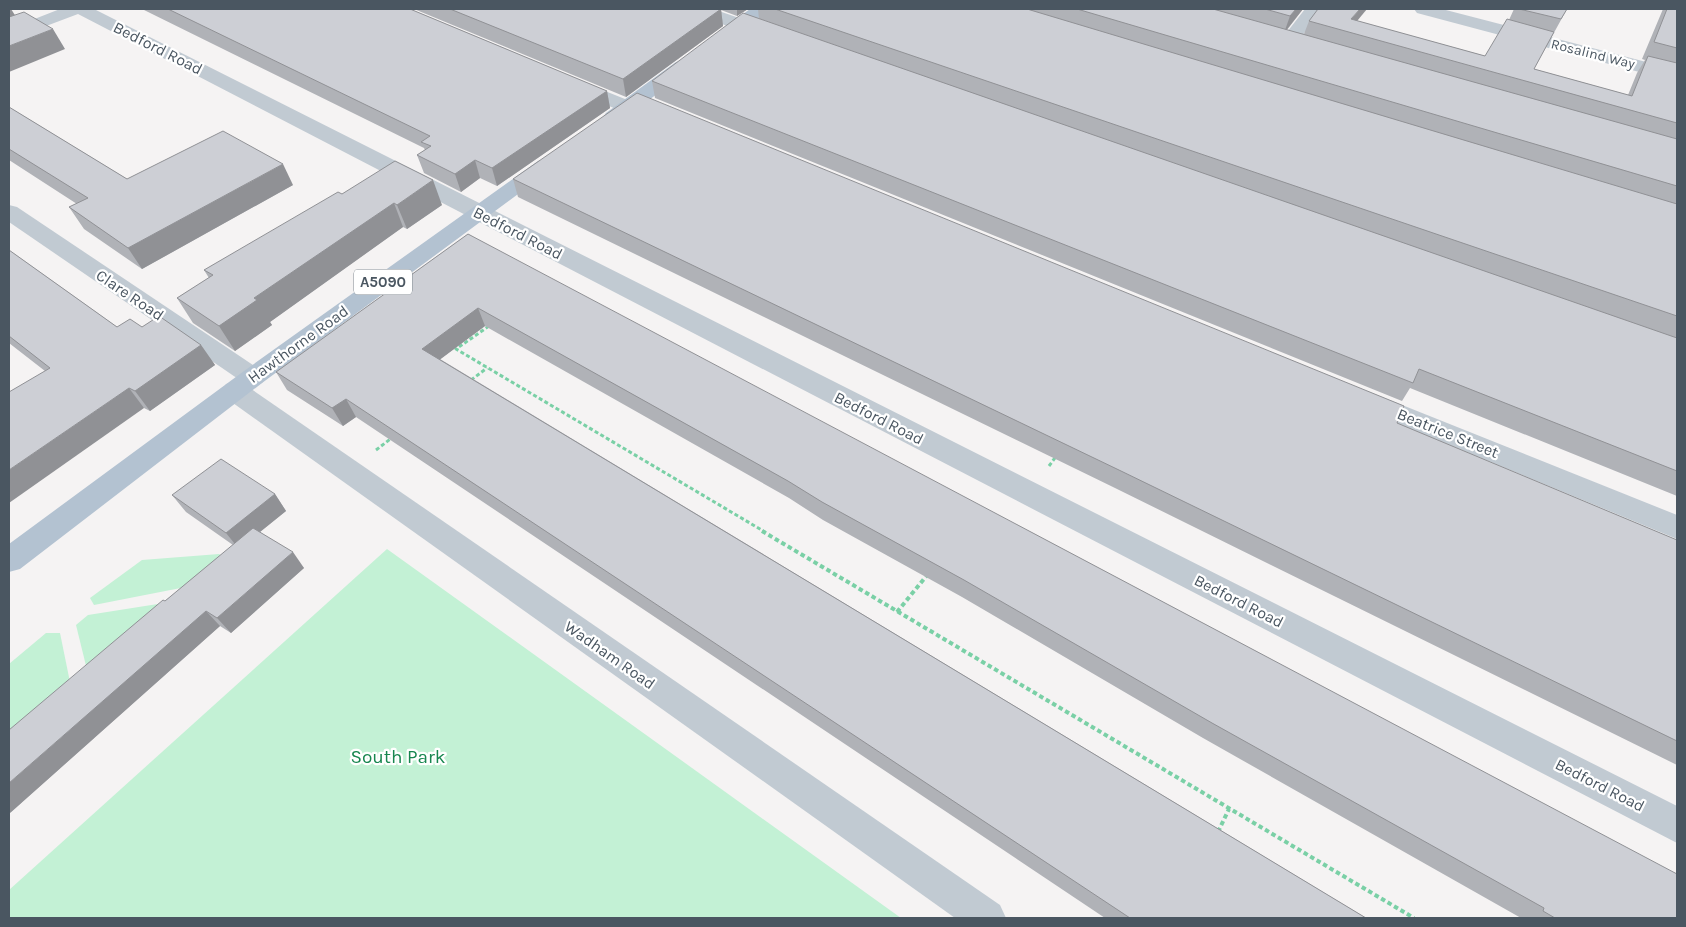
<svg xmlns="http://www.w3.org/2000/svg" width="1686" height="927" font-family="Karla,sans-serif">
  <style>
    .green { fill: #c3f1d5 }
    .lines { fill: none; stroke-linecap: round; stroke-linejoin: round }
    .path-far1 { stroke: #7ad0a6; stroke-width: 3; stroke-dasharray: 4 2.5; stroke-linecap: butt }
    .path { stroke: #7ad0a6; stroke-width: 4; stroke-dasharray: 4.5 3; stroke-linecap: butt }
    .minor { fill: #c1cad2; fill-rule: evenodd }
    .major { fill: #b3c2d1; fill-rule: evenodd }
    .wall { fill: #b0b2b7 }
    .shaded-wall { fill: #909195 }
    .building { fill: #cdcfd5; stroke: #909195 }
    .labels { text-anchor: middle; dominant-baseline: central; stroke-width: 4.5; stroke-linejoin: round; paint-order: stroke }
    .far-street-label { font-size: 14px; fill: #4a5661; stroke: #fff }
    .shield { fill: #fff; stroke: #808990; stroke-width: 1 }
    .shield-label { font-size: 15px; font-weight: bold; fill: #4a5661 }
    .street-label { font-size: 16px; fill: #4a5661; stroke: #fff }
    .near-park-label { font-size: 19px; fill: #17864f; stroke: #fff }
  </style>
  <rect width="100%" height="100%" fill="#f5f3f3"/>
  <g class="green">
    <polygon points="387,549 901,918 9,918 9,890"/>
    <polygon points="219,554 229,560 196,585 94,605 90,598 142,560"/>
    <polygon points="164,603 89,678 76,625 88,615"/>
    <polygon points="46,633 60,633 72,692 9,743 9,664"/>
  </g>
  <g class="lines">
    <g class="path-far1">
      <polyline points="489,326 456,349 765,532"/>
      <polyline points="471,380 487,368"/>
      <polyline points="376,450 393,437"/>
      <polyline points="1049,466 1057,455"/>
    </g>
    <g class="path">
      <polyline points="762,531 1414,918"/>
      <polyline points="897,612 928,574"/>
      <polyline points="1218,832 1229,809"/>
    </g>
    <g class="minor">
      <polygon points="60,9 94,9 1677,806 1677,843 78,14 9,40 9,29"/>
      <polygon points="688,9 713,9 745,20 748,24 745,28 739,29 733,28 691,13"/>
      <polygon points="1305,9 1323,9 1295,45 1289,46 1283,45 1280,41"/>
      <polygon points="1414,9 1442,9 1677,70 1677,82 1417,13"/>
      <polygon points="575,79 635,103 638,107 635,111 628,113 621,111 568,89 566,85 568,81"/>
      <polygon points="9,205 17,207 262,371 266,377 262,383 253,386 244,383 9,222"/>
      <polygon points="235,382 244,384 1000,905 1006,918 955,918 226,398 222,391 226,384"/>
      <polygon points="1367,391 1677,515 1677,539 1358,407 1354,400 1358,393"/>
    </g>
    <g class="major">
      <polygon points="750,9 770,9 726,43 720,44 714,43 711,39 714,35"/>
      <polygon points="683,60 690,62 692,66 690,70 620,121 613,123 606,121 603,117 606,113 676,62"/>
      <polygon points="545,159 552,161 555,165 552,169 262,383 20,569 9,572 9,544 244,371 538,161"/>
    </g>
  </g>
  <g class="wall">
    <polygon points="142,9 410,9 607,91 610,108 497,186 480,178 461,192 424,173 417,155 425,150 424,148"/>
    <polygon points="414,9 748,9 737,16 721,10 723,26 626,97"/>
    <polygon points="758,9 1303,9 1287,30 1304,34 1309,21 1357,21 1485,56 1509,20 1514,9 1567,9 1534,69 1628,95 1637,73 1645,60 1642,59 1663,9 1677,9 1677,496 1410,388 1402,401 655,98 652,81 759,19"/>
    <polygon points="9,107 127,179 293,185 142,269 84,229 69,207 77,204 9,160"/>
    <polygon points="513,179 1397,423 1677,540 1677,765 1115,488 518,197"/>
    <polygon points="342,194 442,205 407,229 403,227 270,322 272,325 235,351 193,323 177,298 209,278 204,270"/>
    <polygon points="468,234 1677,918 1521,918 1203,738 962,597 823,520 789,498 485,326 440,359 1366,918 1105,918 356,417 343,426 287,390 276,372"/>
    <polygon points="9,250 117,327 142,327 201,345 215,365 150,411 144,408 45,371 9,343"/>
    <polygon points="275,494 286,511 260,532 304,568 231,633 220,626 10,813 165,601 233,545 186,512 172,495"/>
  </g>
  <g class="shaded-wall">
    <polygon points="9,9 11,9 20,23 9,27"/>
    <polygon points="721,9 723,26 626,97 623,79"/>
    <polygon points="737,9 748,9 737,16"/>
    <polygon points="1296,9 1303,9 1284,33 1290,16"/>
    <polygon points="1360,9 1367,9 1348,32 1351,19"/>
    <polygon points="53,29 65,49 9,72 9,46"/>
    <polygon points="607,91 610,108 497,186 492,168"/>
    <polygon points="475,160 480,178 461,192 455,174"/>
    <polygon points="283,164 293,185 142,269 128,248"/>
    <polygon points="433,180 442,205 407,229 397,205"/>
    <polygon points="394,203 403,227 270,322 272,325 235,351 219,326 254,298"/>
    <polygon points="478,308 485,326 430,367 422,349"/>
    <polygon points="201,345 215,365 150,411 135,391"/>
    <polygon points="129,388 144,408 9,503 9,470"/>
    <polygon points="346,399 356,417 343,426 332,408"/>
    <polygon points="275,494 286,511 239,549 226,533"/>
    <polygon points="293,552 304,568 231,633 217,618"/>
    <polygon points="206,611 220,626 10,813 9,812 9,783"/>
  </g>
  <g class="building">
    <polygon points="168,9 410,9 607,91 492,168 475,160 455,174 417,155 431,146 421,142 430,136"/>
    <polygon points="450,9 721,9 623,79"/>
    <polygon points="775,9 1027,9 1677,204 1677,316"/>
    <polygon points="1077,9 1213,9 1677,139 1677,186"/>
    <polygon points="1265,9 1296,9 1290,16"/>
    <polygon points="1318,9 1360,9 1351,19 1485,56 1507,19 1554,32 1534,69 1632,96 1648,56 1677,63 1677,123 1309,21"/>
    <polygon points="1519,9 1567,9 1561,19"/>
    <polygon points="1667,9 1677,9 1677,48 1654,42"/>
    <polygon points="24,12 53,29 9,46 9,17"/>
    <polygon points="743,13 1677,338 1677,471 1419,369 1413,383 652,81"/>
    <polygon points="637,93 1404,406 1397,423 1677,540 1677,741 1121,471 513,179"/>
    <polygon points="9,107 127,179 223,131 283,164 128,248 69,207 88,198 9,149"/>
    <polygon points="395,161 433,180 397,205 394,203 254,298 257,300 219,326 177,298 213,275 204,270 338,192 342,194"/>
    <polygon points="468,234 1677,874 1677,918 1555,918 1543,911 1544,908 1212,723 964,580 822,502 788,481 478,308 422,349 1366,918 1130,918 346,399 332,408 276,372"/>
    <polygon points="9,250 117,327 130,319 142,327 159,316 201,345 135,391 129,388 9,470 9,392 50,368 9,336"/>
    <polygon points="221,459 275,494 226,533 172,495"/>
    <polygon points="253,528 293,552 217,618 206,611 9,783 9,730 163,600 165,601"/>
  </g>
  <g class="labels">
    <g class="far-street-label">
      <text transform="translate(1593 54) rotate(14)">Rosalind Way</text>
    </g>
    <rect class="shield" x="354" y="269.5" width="58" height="25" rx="4"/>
    <g class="shield-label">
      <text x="383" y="282">A5090</text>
    </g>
    <g class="street-label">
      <text transform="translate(158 48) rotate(27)">Bedford Road</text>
      <text transform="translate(518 233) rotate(27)">Bedford Road</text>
      <text transform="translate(130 295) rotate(34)">Clare Road</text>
      <text transform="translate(298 344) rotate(-36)">Hawthorne Road</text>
      <text transform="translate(879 418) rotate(27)">Bedford Road</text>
      <text transform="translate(1448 433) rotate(22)">Beatrice Street</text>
      <text transform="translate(1239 601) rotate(27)">Bedford Road</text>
      <text transform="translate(610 655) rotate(35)">Wadham Road</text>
      <text transform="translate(1600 785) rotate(27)">Bedford Road</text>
    </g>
    <g class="near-park-label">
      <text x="398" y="757">South Park</text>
    </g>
  </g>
  <rect width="1686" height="927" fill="none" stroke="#4a5661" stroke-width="20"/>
</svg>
